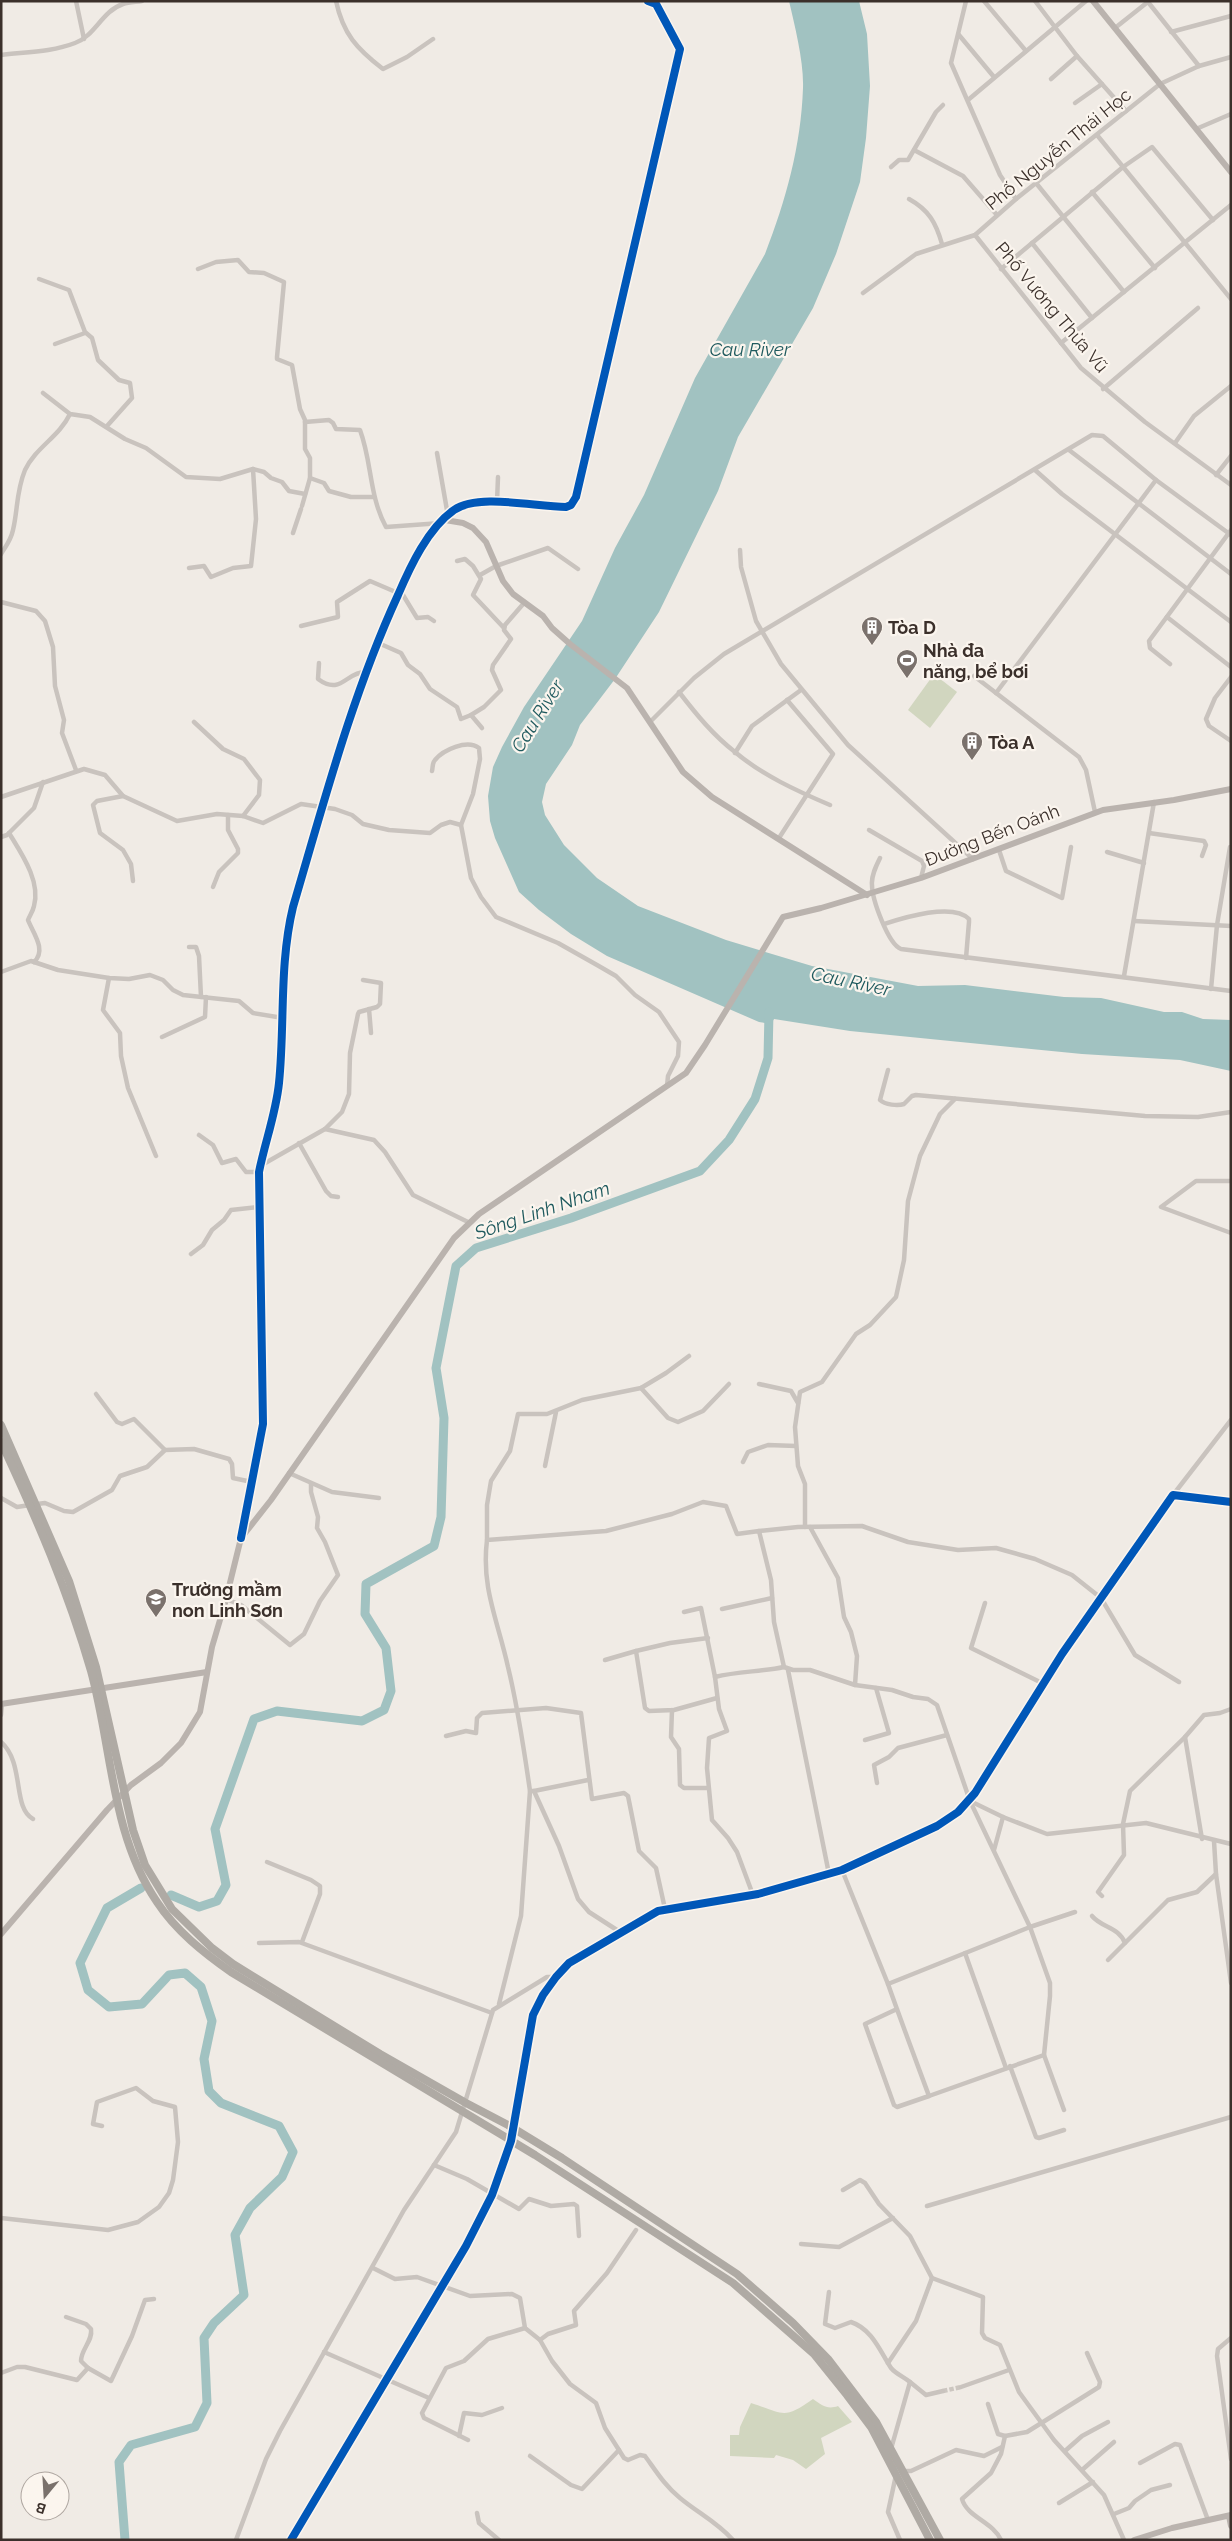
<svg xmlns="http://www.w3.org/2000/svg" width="1232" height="2541" font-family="Raleway,sans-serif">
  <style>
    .green { fill: #d1d6bf }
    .water { fill: #a1c2c1 }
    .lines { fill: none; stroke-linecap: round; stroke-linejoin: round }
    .river { stroke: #a1c2c1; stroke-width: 9 }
    .street-tunnel { stroke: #ccc6c0; stroke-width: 4.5; stroke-dasharray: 4.5 2; stroke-linecap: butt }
    .street { stroke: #c9c3be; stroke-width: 4.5 }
    .secondary { stroke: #bab3ae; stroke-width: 6 }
    .highway { stroke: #afaaa4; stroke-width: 8 }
    .cycleway-casing { stroke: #fbf5ee; stroke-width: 11 }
    .cycleway { stroke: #0057b8; stroke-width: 8 }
    .labels { text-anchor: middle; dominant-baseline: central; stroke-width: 4.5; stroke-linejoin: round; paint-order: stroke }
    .street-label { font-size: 18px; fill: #3b302b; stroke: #fbf5ee }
    .poi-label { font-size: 18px; font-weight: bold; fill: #3b302b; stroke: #fbf5ee; text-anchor: start }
    .water-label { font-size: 19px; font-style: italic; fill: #1f5a5e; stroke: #fbf5ee }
  </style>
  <rect width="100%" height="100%" fill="#f0ebe5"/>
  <g class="green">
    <polygon points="934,674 957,692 930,728 908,710"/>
    <path d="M813,2399C822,2405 827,2410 838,2406L852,2422L821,2438L825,2454L806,2469L793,2460L776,2455L774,2458L730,2456V2435H739L740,2427L751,2403C785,2414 783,2420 813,2399Z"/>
  </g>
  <path class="water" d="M789,1H859L867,34L870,86L866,138L860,182L836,254L813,308L738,437L718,491L659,612L615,679L580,725L572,745L546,784L542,802L545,815L564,845L597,878L638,906L726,940L812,966L918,986L965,985L1064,997L1101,998L1164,1012H1182L1203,1019L1231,1020V1071L1180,1060L1082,1054L850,1031L774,1019L771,1024L759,1022L607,956L571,934L539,910L519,892L495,838L490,821L488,796L493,767L502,747L524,707L582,621L615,548L644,495L695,378L765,254C786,200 801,146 803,88C804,62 795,27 789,1Z"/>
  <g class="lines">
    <g class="river">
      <polyline points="171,1895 199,1907 217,1901 226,1885 215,1829 254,1719 277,1711 362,1721 384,1710 391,1691 386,1648 365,1614 366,1584 434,1546 441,1517 444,1418 436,1368 456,1266 476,1248 571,1218 700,1171 729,1140 755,1099 768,1058 769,1012"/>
      <polyline points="125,2540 119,2462 131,2445 195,2427 207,2403 204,2338 214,2323 244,2295 235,2235 250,2208 282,2177 293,2152 279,2126 221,2103 209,2091 204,2059 212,2021 201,1987 185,1973 169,1975 142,2004 109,2007 88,1990 80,1963 107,1908 141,1888"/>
    </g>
    <polyline class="street-tunnel" points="943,2391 961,2387"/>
    <g class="street">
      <polyline points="76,1 84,39"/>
      <path d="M336,1C343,34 357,49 383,69L407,57L433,39"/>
      <polyline points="966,1 951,63 1000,175 1016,199"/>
      <polyline points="984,1 1026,51"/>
      <polyline points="1035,1 1077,56 1126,111"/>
      <polyline points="1148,2 1199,66"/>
      <polyline points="1115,28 1149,1"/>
      <polyline points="1171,32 1231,16"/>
      <polyline points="959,35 994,77"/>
      <path d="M1,55C25,52 52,52 75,43C95,36 102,11 123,4C129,2 136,2 142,1"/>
      <polyline points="1051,79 1077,56"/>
      <polyline points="968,100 1086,1"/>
      <polyline points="1075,103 1102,84"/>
      <polyline points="1196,129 1231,114"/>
      <polyline points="1097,135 1231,299"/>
      <polyline points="914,150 963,176 997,215"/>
      <polyline points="891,167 899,160 908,160 936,112 943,105"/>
      <polyline points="1036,183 1124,292"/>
      <polyline points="1092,192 1155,268"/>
      <path d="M909,199C929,210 936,223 942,244"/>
      <polyline points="975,235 1081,368 1145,422 1231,485"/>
      <polyline points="1032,243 1092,318"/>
      <polyline points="198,269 216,262 238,260 249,272 264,273 284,282 277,357 277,359 292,365 300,409 305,420 305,449 310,458 310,478 302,506"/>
      <polyline points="1001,269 1123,167 1152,147 1213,220"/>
      <polyline points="39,279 69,290 85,332 92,338 98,360 119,380 130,383 132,398 107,426"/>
      <polyline points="863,293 916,254 975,235 1016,199 1160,84 1199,66 1231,57"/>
      <polyline points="1061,343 1231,205"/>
      <polyline points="55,344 85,333"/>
      <polyline points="1103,389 1198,308"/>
      <polyline points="43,393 70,414 90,417 125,439 146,448 186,477 220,479 253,469 264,472 271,478 282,482 289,491 305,494"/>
      <path d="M305,422L329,420L333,423L336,429L360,430C372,462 369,496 386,527L441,523"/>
      <polyline points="1175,443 1194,416 1231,386"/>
      <polyline points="1069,450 1231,574"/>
      <polyline points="437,453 448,516"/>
      <polyline points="1035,470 1062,494 1231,622"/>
      <polyline points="1216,475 1231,456"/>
      <polyline points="310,478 324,483 329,491 351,497 373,497"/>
      <polyline points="497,502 498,477"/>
      <polyline points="293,533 301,509"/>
      <polyline points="740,550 741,567 756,621 781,664 848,745 973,859"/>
      <path d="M1,554C6,546 11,540 13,530C18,509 16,492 25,470C36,447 59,437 70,414"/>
      <polyline points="457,561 465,559 473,566 481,579 473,595 504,628"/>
      <polyline points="189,568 204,566 211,577 233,568 251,566 256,519 253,469"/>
      <polyline points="480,575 496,566 548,548 578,569"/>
      <polyline points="400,590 417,618 428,617 434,621"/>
      <polyline points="1,602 36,611 45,621 53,647 55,686 64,720 62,733 76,770"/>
      <polyline points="1167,617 1231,667"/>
      <polyline points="301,626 338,617 337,602 370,581 398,593"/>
      <polyline points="376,642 401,653 408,665 420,674 430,689 457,707 461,719 471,715 482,728"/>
      <path d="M319,663L318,679C341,696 346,672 365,672"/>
      <polyline points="1170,664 1150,648 1149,641 1231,530"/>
      <polyline points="974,676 1079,757 1086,770 1095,812"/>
      <polyline points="1231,677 1215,698 1206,719 1209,726 1231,741"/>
      <path d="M679,692C696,714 713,735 735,752C762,775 797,791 830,805"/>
      <polyline points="996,693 1156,480"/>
      <polyline points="471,715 484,707 501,690 492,670 493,665 511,639 504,630 505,625 524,603"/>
      <polyline points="194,722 223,749 244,759 260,780 259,795 243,816"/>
      <polyline points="650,722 694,678 724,654 1092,435 1103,436 1156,480 1231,535"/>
      <polyline points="735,753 752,726 801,690"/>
      <path d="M432,771C433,767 432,763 435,760C443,750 467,739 479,748L480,759L473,794L461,825L471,878L481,897L496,917L558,943L597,965L616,976L635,995L659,1012L679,1042L678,1056L668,1076L667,1086"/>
      <polyline points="123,796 97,801 93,805 100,833 123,850 131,864 133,881"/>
      <polyline points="1,797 84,769 105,775 123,796 177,821 217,814 243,816 263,823 301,804 335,809 352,815 363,824 389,830 430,833 441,825 450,822 461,825"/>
      <polyline points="869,830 922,861 924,866 921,878"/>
      <path d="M9,833C21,853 41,881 34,906C33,911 30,915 28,920C33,933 47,950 34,962"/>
      <polyline points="1149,833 1204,841 1206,845 1202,856"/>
      <polyline points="1,837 7,835 34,808 43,782"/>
      <polyline points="779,838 833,754 787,700"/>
      <polyline points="999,850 1006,871 1062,898 1071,847"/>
      <polyline points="1107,852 1144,863"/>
      <path d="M880,858C876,866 871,876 872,885C872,899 888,944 901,949L1231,991"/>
      <polyline points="213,887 219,872 238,853 238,849 228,830 228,815"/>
      <polyline points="1134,921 1231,926"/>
      <path d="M884,924C903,918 953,902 969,919V922L966,958"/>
      <polyline points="189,947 196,947 199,956 201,997"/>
      <polyline points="1,972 31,961 58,970 109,978 129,979 150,975 163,980 173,990 183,995 239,1001 253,1013 283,1018"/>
      <polyline points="1124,976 1154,802"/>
      <polyline points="109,978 103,1010 120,1033 121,1056 128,1088 156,1156"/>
      <polyline points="1211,989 1217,925 1230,847"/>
      <polyline points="369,1009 371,1033"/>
      <polyline points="162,1037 205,1017 206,997"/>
      <path d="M888,1070L880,1100C885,1105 898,1106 904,1104L912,1096L916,1095L1145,1116L1198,1117L1231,1112"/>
      <polyline points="325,1129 374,1140 385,1152 413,1195 468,1222"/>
      <polyline points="199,1135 213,1145 222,1163 236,1159 246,1172 259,1172"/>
      <polyline points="299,1143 326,1191 331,1196 338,1197"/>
      <polyline points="260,1166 325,1129 342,1112 349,1094 350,1053 358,1014 359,1012 377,1007 380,1004 381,983 363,980"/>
      <polyline points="1231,1181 1196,1181 1161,1207 1231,1233"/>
      <polyline points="191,1254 203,1245 212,1230 224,1220 231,1210 258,1207"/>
      <polyline points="759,1384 791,1391 798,1403"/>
      <polyline points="641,1388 668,1418 678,1422 703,1411 729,1384"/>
      <polyline points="96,1394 117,1422 122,1424 134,1419 165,1450"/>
      <polyline points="743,1462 748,1452 768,1445 796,1446"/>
      <polyline points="545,1466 556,1412"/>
      <polyline points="289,1473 332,1492 379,1498"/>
      <polyline points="1173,1495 1231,1420"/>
      <polyline points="1,1498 17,1507 30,1505"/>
      <polyline points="37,1504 45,1503 64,1511 73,1512 112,1490 120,1476 147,1467 165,1450 194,1449 229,1459 232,1464 233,1478 252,1482"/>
      <polyline points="805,1527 805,1484 798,1466 795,1427 800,1392 822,1382 856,1334 870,1325 896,1297 904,1260 908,1201 920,1156 940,1114 955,1099"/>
      <polyline points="810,1527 838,1578 844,1617 851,1632 857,1656 855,1685"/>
      <polyline points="759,1531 798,1527 862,1526 908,1542 958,1550 996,1548 1035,1559 1072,1575 1101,1598 1135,1655 1179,1682"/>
      <polyline points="487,1540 487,1505 491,1481 510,1451 518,1414 547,1414 582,1400 641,1388 666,1373 689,1356"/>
      <polyline points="226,1599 241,1605 290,1645 304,1634 320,1601 338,1575 325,1542 317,1528 318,1517 311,1492 311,1484"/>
      <polyline points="985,1603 971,1648 1042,1683"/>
      <polyline points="722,1609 772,1598"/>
      <path d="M684,1612L701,1608L715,1677C738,1671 761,1672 784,1667"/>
      <polyline points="636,1651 670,1643 708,1638"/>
      <polyline points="605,1660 636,1651 645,1708 649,1711 674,1710 717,1698"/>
      <polyline points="788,1670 829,1874"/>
      <polyline points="715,1677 719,1709 727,1731 709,1738 707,1768 712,1820 728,1838 737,1852 753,1895"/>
      <polyline points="672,1710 671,1737 679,1749 680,1785 684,1788 708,1788"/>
      <polyline points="1,1715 2,1704"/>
      <polyline points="446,1736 466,1731 476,1733 477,1718 482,1713 546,1708 581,1713 592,1799 624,1793 628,1796 639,1851 656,1868 665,1909"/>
      <polyline points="1185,1737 1202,1839"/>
      <polyline points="865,1740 889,1733 876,1688"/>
      <path d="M1,1742C25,1763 12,1808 33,1819"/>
      <polyline points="877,1783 874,1765 889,1757 898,1748 947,1735"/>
      <polyline points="534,1791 588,1780"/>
      <polyline points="970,1801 1003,1817 1047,1834 1146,1823 1231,1844"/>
      <polyline points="1214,1841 1216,1874 1231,1983"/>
      <polyline points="994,1850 1003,1817"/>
      <polyline points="267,1862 311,1880 320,1886 320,1894 302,1942"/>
      <polyline points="842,1870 888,1984 1030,1927 1075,1912"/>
      <polyline points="1102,1896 1098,1892 1124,1855 1123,1824 1130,1791 1185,1737 1204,1715 1220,1713 1231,1709"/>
      <path d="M1092,1916C1102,1928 1119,1927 1125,1943"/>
      <path d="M620,1932L589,1912L578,1899L559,1846L534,1791H530C524,1749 518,1708 508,1667C498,1621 481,1588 487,1540L606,1531L672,1514L703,1502L726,1506L737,1534L759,1531L771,1580L774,1622L784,1667L793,1670H810L855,1685L892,1690L913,1697L928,1699L937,1705L970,1801L1030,1927L1050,1983V1996L1044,2055L1064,2110"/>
      <polyline points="259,1943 299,1942 492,2013"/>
      <polyline points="965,1953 1006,2068"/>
      <polyline points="1108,1960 1168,1900 1197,1892 1216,1874"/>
      <path d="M888,1984C901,2021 915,2058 929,2096L897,2107L894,2105L865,2024L897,2009"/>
      <polyline points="499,2004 521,1916 530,1791"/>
      <polyline points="1010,2066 1036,2137 1039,2138 1064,2130"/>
      <polyline points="929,2096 1044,2055"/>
      <polyline points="434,2165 467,2179 519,2209 529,2199 551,2206 574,2204 577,2206 579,2236"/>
      <polyline points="843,2190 860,2180 865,2183 879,2204 910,2236 932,2278 983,2297 982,2333 985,2338 1000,2345 1019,2392 1054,2440 1104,2495 1124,2540"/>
      <polyline points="927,2206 1231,2117"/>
      <polyline points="1,2218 108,2230 138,2222 159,2207 169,2193 173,2180 178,2142 175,2107 153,2101 136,2088 97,2102 93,2124 102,2126"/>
      <polyline points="801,2244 839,2247 893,2218"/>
      <path d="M373,2268L395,2279L417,2277L470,2296L512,2294L520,2298L525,2328L540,2340L552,2361L570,2384L596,2403L605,2428L624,2458L628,2460L640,2455L645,2456C656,2471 665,2486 680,2498C698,2513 717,2522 733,2540"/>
      <path d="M829,2292L825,2324L835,2328L851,2322C872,2329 880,2351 891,2368C896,2374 904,2377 910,2382"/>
      <path d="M66,2317L86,2324L91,2329C93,2341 81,2349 81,2361L88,2368L111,2381L132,2336L145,2300L154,2299"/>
      <polyline points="1231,2338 1218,2349 1217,2356 1231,2459"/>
      <polyline points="540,2340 548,2334 576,2325 574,2311 607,2273 636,2230"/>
      <polyline points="324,2352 429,2398"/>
      <polyline points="888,2363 916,2321 932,2278"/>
      <polyline points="1,2373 17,2367 25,2367 77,2380 88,2368"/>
      <polyline points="961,2387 1009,2370"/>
      <polyline points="988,2404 998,2434 1005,2436 1027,2432 1099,2387 1100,2382 1087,2353"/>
      <polyline points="459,2436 464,2413 482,2415 502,2408"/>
      <polyline points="468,2440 424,2418 422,2413 446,2368 464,2361 488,2339 525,2328"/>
      <polyline points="891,2449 910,2382 926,2395 943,2391"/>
      <polyline points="1065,2451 1082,2436 1108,2422"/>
      <polyline points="530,2456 571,2485 582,2489 619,2450"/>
      <polyline points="1140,2463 1175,2444 1180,2445 1208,2520"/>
      <polyline points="1082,2470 1114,2442"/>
      <polyline points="904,2471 911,2471 956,2450 984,2456 1002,2447"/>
      <polyline points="896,2475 888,2512 900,2540"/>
      <polyline points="1059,2503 1093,2482"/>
      <polyline points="477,2513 479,2523 499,2540"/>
      <polyline points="1114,2514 1129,2508 1135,2501 1151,2490 1170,2485"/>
      <polyline points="236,2540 266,2459 280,2431 404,2210 456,2132 493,2010 547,1977 556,1977"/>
      <path d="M1001,2540C993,2522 967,2517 962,2499L991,2473L1001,2454L1005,2436"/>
    </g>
    <g class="secondary">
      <polyline points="1093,1 1231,172"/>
      <polyline points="445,520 463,523 473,528 486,542 503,581 513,594 543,616 552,628 570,644 627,688 683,772 712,797 867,895"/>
      <polyline points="242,1537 271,1500 454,1238 479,1214 686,1073 705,1045 783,917 821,908 921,878 1103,810 1174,800 1231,789"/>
      <polyline points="1,1704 207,1672"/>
      <path d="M1,1934L107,1810L131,1785L161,1763L181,1743L200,1712L212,1647L225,1603L241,1538L263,1424L259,1172C265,1142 276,1113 279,1083C285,1024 279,965 293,907C324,802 352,695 398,595C410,567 428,528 454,510C479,493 535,507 566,507L571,505L576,497L680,49L656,4L648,1"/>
      <polyline points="1229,2516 1231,2526"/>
      <polyline points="291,2540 466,2246 492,2195 511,2141 533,2015 543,1995 556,1977 569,1963 658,1911 758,1894 842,1870 937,1826 958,1812 975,1793 1062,1654 1173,1495 1231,1502"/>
      <polyline points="1134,2540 1172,2528 1231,2515"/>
    </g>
    <g class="highway">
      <polyline points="1,1425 69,1581 96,1667 133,1830 145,1865 172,1909 212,1948 233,1964 380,2054 466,2103 508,2125 562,2158 737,2274 793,2323 828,2359 876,2422 940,2540"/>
      <path d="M1,1442C36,1517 68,1591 91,1671C112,1747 111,1835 157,1902C176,1931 204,1953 231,1972L535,2155L733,2283L814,2354L847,2395L871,2427L930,2540"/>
    </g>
    <g class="cycleway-casing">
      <g id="cycleway">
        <path d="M241,1538L263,1424L259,1172C265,1142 276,1113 279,1083C285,1024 279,965 293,907C324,802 352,695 398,595C410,567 428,528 454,510C479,493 535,507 566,507L571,505L576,497L680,49L656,4L648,1"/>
        <polyline points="291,2540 466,2246 492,2195 511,2141 533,2015 543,1995 556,1977 569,1963 658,1911 758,1894 842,1870 937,1826 958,1812 975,1793 1062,1654 1173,1495 1231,1502"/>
      </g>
    </g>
    <use href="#cycleway" class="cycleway"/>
  </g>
  <defs>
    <g id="building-pin" transform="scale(1.125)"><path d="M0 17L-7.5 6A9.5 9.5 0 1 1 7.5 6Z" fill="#7a716c" stroke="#fbf5ee"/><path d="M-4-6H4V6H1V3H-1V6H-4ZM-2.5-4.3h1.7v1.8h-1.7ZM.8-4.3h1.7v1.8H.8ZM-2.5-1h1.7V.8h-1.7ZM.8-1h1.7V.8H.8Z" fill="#fff"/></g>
    <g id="stadium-pin" transform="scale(1.125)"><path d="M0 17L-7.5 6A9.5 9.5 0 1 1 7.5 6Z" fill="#7a716c" stroke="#fbf5ee"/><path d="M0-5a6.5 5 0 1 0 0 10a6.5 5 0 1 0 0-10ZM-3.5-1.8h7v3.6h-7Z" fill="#fff"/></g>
    <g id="school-pin" transform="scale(1.125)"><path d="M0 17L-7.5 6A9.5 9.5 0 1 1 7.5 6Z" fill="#7a716c" stroke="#fbf5ee"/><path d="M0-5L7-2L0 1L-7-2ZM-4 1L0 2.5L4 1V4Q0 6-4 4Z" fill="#fff"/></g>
  </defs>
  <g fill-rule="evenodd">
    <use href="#building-pin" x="872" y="627"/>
    <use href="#stadium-pin" x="907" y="660"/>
    <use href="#building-pin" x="972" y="742"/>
    <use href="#school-pin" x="156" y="1599"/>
  </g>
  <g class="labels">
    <g class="street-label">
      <text transform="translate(1058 149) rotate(-39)">Phố Nguyễn Thái Học</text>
      <text transform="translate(1052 307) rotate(50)">Phố Vương Thừa Vũ</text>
      <text transform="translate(992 835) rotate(-21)">Đường Bến Oánh</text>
    </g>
    <g class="poi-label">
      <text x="888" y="627">Tòa D</text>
      <text x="923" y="650">Nhà đa<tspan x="923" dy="21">năng, bể bơi</tspan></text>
      <text x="988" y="742">Tòa A</text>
      <text x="172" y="1589">Trường mầm<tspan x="172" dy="21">non Linh Sơn</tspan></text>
    </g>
    <g class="water-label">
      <text x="750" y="349">Cau River</text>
      <text transform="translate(537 716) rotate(-58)">Cau River</text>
      <text transform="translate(851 981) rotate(12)">Cau River</text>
      <text transform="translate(542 1210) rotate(-19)">Sông Linh Nham</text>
    </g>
  </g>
  <rect width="1232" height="2541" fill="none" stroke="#3b302b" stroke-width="5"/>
  <g transform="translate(45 2496) rotate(198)"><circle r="24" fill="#fbf5ee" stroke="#aea6a0"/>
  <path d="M0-4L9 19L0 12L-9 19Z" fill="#7a716c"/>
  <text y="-8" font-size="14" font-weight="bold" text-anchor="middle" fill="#3b302b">B</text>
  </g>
</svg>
